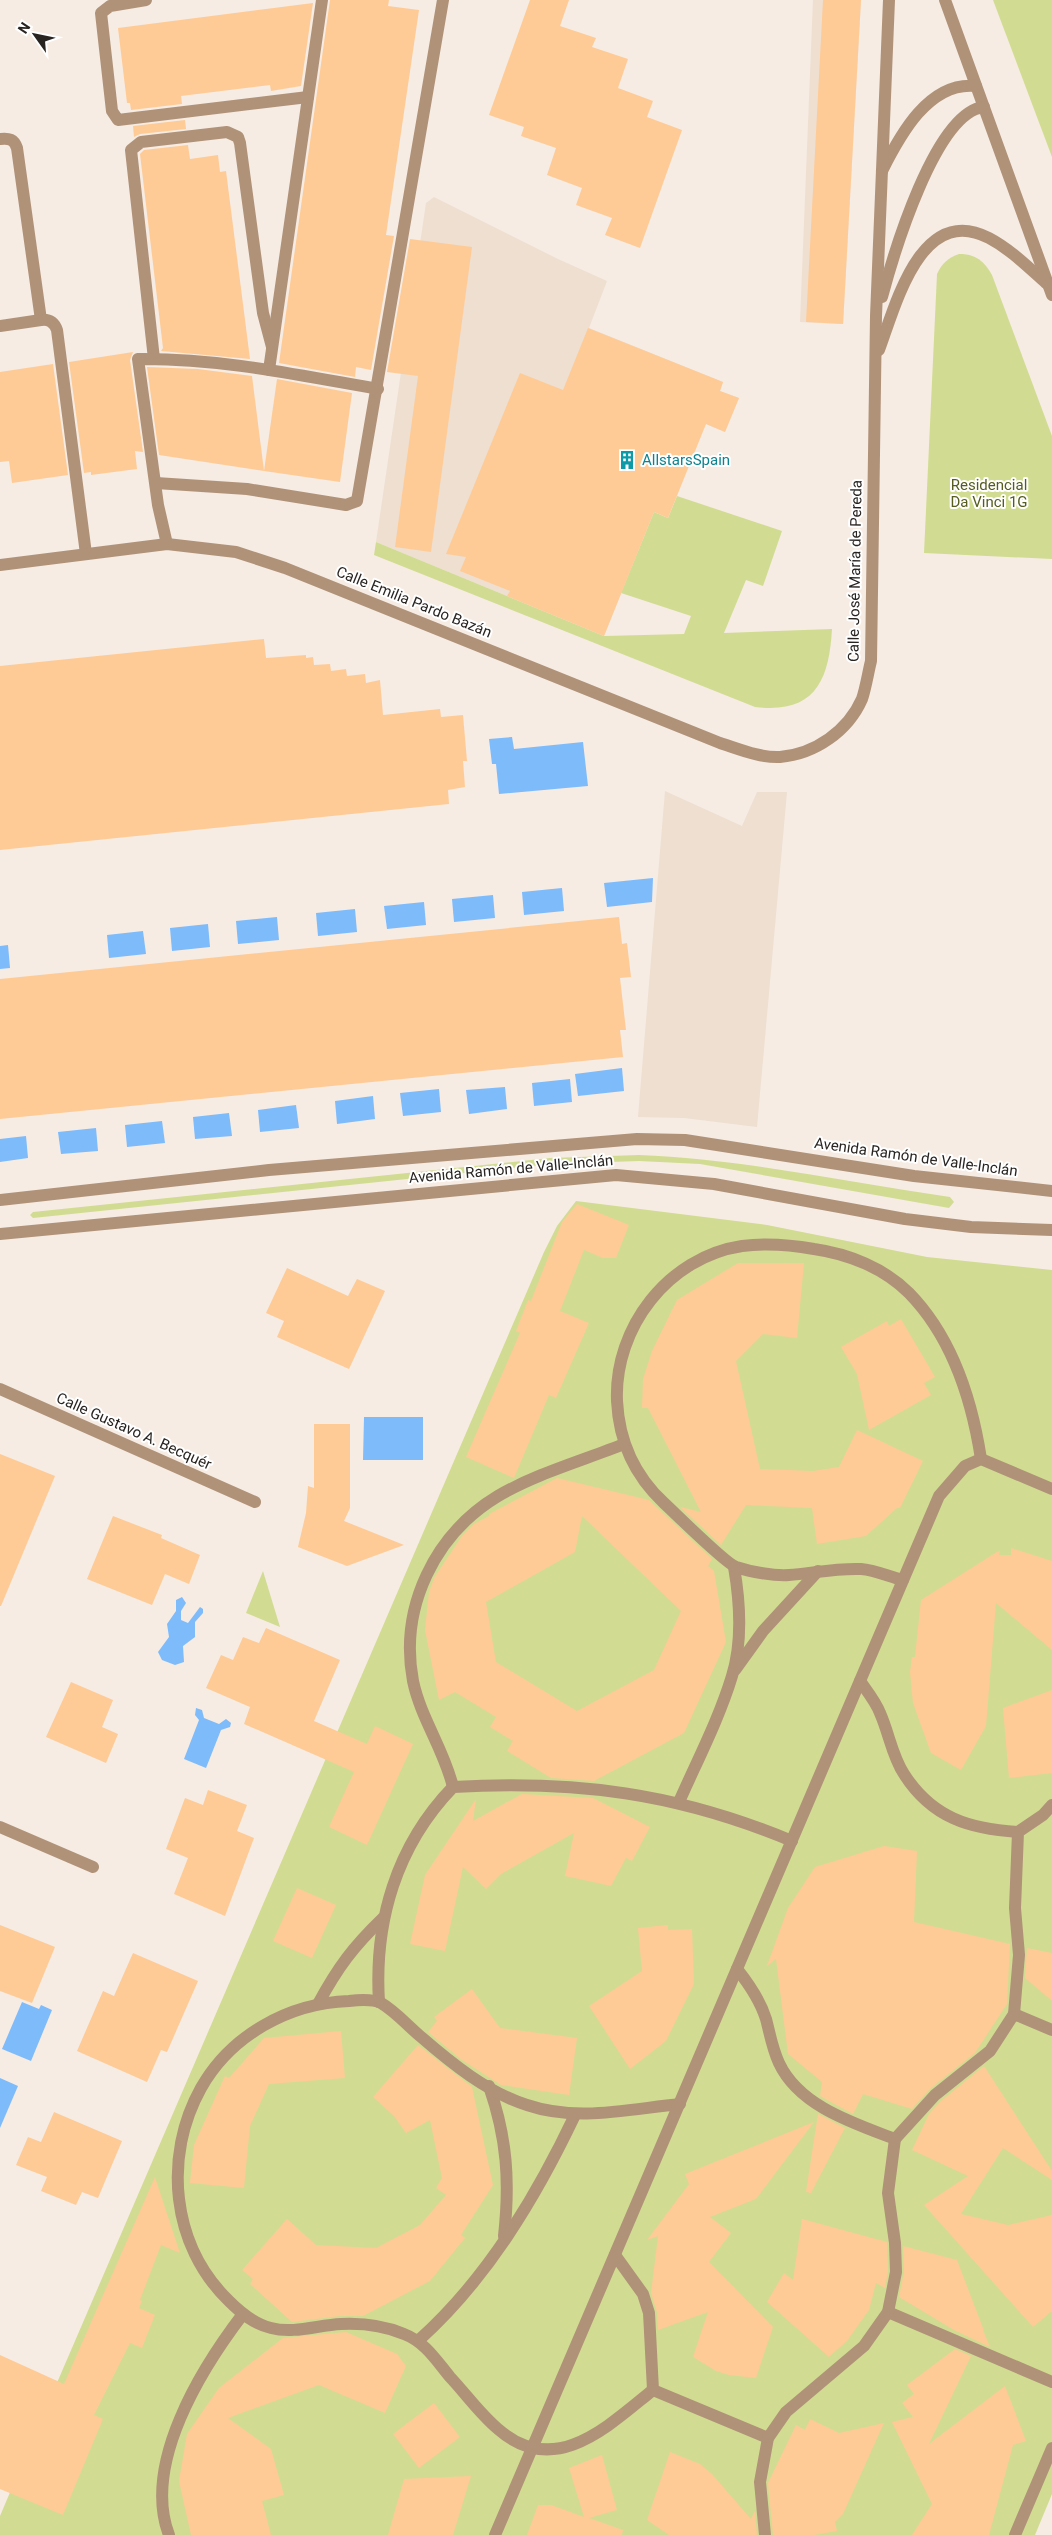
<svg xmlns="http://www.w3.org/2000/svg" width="1052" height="2535" font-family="Roboto,sans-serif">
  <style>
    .built { fill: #eedfd0 }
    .green { fill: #d1dc92 }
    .water { fill: #7ebbfb }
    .building { fill: #fecb96; fill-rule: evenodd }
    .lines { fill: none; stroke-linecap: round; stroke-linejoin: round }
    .lane { stroke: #b09279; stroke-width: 12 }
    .street { stroke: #b09279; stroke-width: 12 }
    .labels { text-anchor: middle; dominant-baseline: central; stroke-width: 4; stroke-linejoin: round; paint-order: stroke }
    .culture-label { font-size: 15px; fill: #0d838f; stroke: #fff; text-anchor: start }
    .park-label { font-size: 15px; fill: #565d1f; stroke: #fff }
    .street-label { font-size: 15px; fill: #282421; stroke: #fff }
  </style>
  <rect width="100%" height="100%" fill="#f6ece3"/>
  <g class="built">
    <polygon points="813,0 861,0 843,324 800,322"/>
    <polygon points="434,197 558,259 607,281 589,328 723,382 720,391 739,398 725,432 706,424 663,489 604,636 376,542 426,203"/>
    <polygon points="665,791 742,826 757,792 787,792 757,1127 684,1118 638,1117"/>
  </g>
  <g class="green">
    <polygon points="993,0 1052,0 1052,157"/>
    <path d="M959,254C976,254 984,261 992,275L1052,436V559L924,553L937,274C942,263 948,258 959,254Z"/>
    <path d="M677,496L782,531L763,586L746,580L724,633L832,629C829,682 814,714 755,707L374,555L376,542L604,636L684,634L691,616L621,593L654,512L668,518Z"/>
    <path d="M639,1155C744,1159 846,1182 950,1197L954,1202L949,1208L700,1164L639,1161L551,1164L33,1218L30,1215L33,1212L550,1158Z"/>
    <polygon points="576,1201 767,1225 927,1257 1052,1270 1052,2494 1035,2535 0,2535 0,2516 22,2464 544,1252 557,1226"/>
    <polygon points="263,1571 280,1627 246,1613"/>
  </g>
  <g class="water">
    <polygon points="512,737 514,749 583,742 588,786 499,794 496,764 492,764 489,739"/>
    <polygon points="653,878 652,902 607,907 604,883"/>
    <polygon points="562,888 564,911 524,915 522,892"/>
    <polygon points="493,895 495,918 454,922 452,899"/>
    <polygon points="424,902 426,925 387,929 384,906"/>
    <polygon points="355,909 357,932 318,936 316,913"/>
    <polygon points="277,917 279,940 238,944 236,921"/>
    <polygon points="208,924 210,947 172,951 170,928"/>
    <polygon points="143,931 146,954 109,958 107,935"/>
    <polygon points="8,945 10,968 0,969 0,946"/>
    <polygon points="622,1068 624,1091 578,1096 575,1074"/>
    <polygon points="570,1079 572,1102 534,1106 532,1083"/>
    <polygon points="505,1087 507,1109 469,1114 466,1090"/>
    <polygon points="439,1089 441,1112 403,1116 400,1093"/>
    <polygon points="373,1096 375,1119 337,1124 335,1101"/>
    <polygon points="296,1105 299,1128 260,1132 258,1110"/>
    <polygon points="229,1113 232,1136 195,1139 193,1117"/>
    <polygon points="162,1121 165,1143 127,1147 125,1125"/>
    <polygon points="96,1128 98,1151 61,1154 58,1132"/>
    <polygon points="26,1136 28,1158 0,1162 0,1139"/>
    <polygon points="364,1417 423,1417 423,1460 363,1460"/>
    <polygon points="182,1597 186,1603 181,1611 181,1620 188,1623 200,1607 203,1609 203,1613 195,1622 195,1637 183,1646 184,1662 175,1665 162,1660 158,1652 169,1637 167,1624 176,1611 176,1600"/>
    <polygon points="196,1708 202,1710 204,1718 219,1724 226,1719 231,1723 230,1727 221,1730 206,1768 184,1759 199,1720 195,1715"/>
    <polygon points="22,2002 39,2009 41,2005 52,2010 31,2061 2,2049"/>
    <polygon points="0,2078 18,2086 0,2128"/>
  </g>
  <g class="building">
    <polygon points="330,0 389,0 388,6 419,10 386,235 394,236 371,370 356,367 355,377 279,363"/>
    <polygon points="530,0 569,0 560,26 596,38 592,47 628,59 618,88 653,101 647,117 682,130 640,248 605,235 612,218 576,205 582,188 547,175 556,148 521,136 524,127 489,115"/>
    <polygon points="823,0 861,0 843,324 806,322"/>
    <polygon points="313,3 301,86 271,91 270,85 181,96 182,104 131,110 130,103 127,103 118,28"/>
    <polygon points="185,120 186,129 140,134 134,137 133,126"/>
    <polygon points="188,145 190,159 218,155 220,172 226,171 250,359 161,351 163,348 140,154 144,150"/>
    <polygon points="410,239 472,247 431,552 395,547 418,376 387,372"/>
    <polygon points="588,328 723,382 720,391 739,398 725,432 706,424 668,518 654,512 604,636 507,596 510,591 460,571 466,557 446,554 520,373 563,390"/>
    <polygon points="133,352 130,360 143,452 135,451 137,469 91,475 91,472 84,473 69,362"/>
    <polygon points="53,364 68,475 12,483 9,461 0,462 0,372"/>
    <polygon points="147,367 198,369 252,376 264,471 159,455"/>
    <polygon points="277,379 352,393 340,482 264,471"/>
    <polygon points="264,639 266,658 306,655 306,658 313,657 314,665 330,664 331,671 346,669 347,676 365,674 366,683 380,680 383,715 440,709 441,717 463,715 467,761 463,761 465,787 448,790 449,804 0,850 0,666"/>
    <polygon points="619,917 622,944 627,943 631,977 620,978 626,1030 620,1030 623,1057 0,1119 0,979"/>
    <polygon points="577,1204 629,1225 616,1258 603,1258 584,1250 560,1311 589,1323 556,1398 549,1395 514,1478 466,1457 520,1333 516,1331 528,1300 531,1301 562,1222"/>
    <polygon points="738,1263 804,1263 797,1338 763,1334 736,1361 760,1469 813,1471 839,1467 857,1430 923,1461 900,1508 897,1508 866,1536 817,1544 812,1508 746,1505 721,1545 680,1507 701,1512 648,1408 642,1408 643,1379 652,1351 677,1300"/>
    <polygon points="287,1268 348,1296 357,1279 385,1291 349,1369 277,1337 284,1321 266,1313"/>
    <polygon points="901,1319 935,1377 924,1383 931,1395 869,1430 857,1374 841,1347 887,1321 889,1326"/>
    <polygon points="314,1424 350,1424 350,1508 344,1521 404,1545 347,1566 298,1547 306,1513 308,1486 314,1488"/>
    <polygon points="0,1454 55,1476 1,1606 0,1606"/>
    <path d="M557,1478L649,1500L712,1559L708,1566L714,1571L726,1642L684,1733L594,1781L551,1778L507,1751L513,1741L490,1727L496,1717L455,1692L439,1700L425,1630L429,1592L434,1578L462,1536L474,1524L489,1516V1514ZM582,1516L681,1611L654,1670L577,1711L496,1662L486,1602L575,1552Z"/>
    <polygon points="113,1516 162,1535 161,1538 200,1555 189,1584 165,1574 152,1605 87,1579"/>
    <polygon points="1011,1548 1052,1561 1052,1650 996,1603 986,1726 961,1770 931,1753 913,1703 910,1672 912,1657 915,1657 921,1600 1000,1550 999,1555 1011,1555"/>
    <polygon points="266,1628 340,1660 314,1721 367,1744 375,1726 413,1744 367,1845 329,1827 354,1772 244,1724 250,1707 206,1688 221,1655 233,1660 243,1637 259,1643"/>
    <polygon points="71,1682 113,1700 102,1727 118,1734 106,1763 46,1737"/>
    <polygon points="1052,1690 1052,1773 1009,1778 1003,1708"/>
    <polygon points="208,1790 247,1805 237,1831 254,1838 225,1916 174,1894 188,1858 166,1849 185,1798 203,1805"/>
    <polygon points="522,1794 593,1798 650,1827 632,1861 626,1858 611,1886 565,1876 574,1833 501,1874 486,1889 463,1867 445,1951 410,1944 425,1875 476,1799 473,1821"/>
    <polygon points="884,1846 917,1851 914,1922 1010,1944 1007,2004 975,2053 930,2089 912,2109 863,2094 853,2114 820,2096 822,2082 788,2054 776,1959 767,1966 788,1908 815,1867"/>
    <polygon points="297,1888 336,1905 312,1958 273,1941"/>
    <polygon points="0,1925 55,1947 32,2003 0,1991"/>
    <polygon points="668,1925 668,1930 692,1929 694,1984 666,2041 630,2069 589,2006 642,1971 638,1928"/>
    <polygon points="1027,1948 1052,1953 1052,2001 1025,1978"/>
    <polygon points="133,1953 198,1981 167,2052 161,2050 147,2082 77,2051 103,1991 114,1996"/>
    <polygon points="472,1989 500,2028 577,2038 569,2095 501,2085 462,2060 428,2032 437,2021 434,2017"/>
    <polygon points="341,2031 345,2078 269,2084 250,2126 244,2188 190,2183 194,2145 225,2076 229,2078 264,2038"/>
    <polygon points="418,2045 472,2087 493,2185 461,2235 465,2238 430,2281 363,2316 340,2316 292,2322 250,2284 253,2279 242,2270 287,2219 316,2245 376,2248 420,2225 446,2195 436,2188 442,2178 430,2120 406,2133 394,2116 373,2097"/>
    <polygon points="984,2066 1052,2171 1052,2180 1003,2148 961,2214 1008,2225 1052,2215 1052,2311 1033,2327 924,2205 968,2176 912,2150 929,2114 941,2101"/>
    <polygon points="54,2112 122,2141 98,2198 82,2192 76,2205 41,2191 47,2177 16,2165 28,2137 41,2142"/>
    <polygon points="818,2114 845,2128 811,2193 806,2192"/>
    <polygon points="814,2122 756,2199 710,2217 731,2233 709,2262 773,2327 756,2378 729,2375 716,2371 693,2357 708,2312 658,2330 657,2312 651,2293 658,2236 647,2240 689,2184 685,2174"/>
    <polygon points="155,2177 180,2253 161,2245 140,2300 142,2301 139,2308 155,2315 142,2348 130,2343 94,2415 103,2419 63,2515 0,2489 0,2355 64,2384"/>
    <polygon points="802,2219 887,2242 888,2271 885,2288 876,2283 869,2310 847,2341 829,2357 767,2302 784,2273 793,2280"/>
    <polygon points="903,2246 957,2260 983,2328 984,2327 983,2330 990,2347 954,2330 899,2297 904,2272"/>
    <polygon points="346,2332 397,2354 406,2366 385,2413 319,2385 228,2418 271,2449 284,2495 262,2501 271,2535 191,2535 179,2481 187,2434 219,2388 283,2338"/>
    <polygon points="955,2349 971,2356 929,2444 1005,2386 1026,2441 1013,2445 989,2535 912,2535 932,2504 892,2422 913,2417 902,2403 914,2394 907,2385"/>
    <polygon points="434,2403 460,2437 419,2468 393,2434"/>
    <polygon points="810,2419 839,2433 884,2423 843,2514 835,2522 837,2531 814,2535 773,2535 768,2483 796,2425 805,2430"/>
    <polygon points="670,2452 700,2464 712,2474 751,2519 755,2511 757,2535 669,2535 647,2520"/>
    <polygon points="602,2455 617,2510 589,2518 623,2530 622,2535 527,2535 538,2505 551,2505 584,2517 569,2468"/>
    <polygon points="471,2476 453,2535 388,2535 404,2479"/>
  </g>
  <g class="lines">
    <g class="lane">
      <polyline points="146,0 110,6 101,13 112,111 118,120 308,97"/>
      <path d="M0,139C9,138 14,139 17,148L41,320C49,319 54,322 57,330L86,554"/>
      <polyline points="0,326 41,320"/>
      <polyline points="154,359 131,150 141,142 227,132 238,137 240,143 263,313 272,347"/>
      <polyline points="269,370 322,0"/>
      <polyline points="156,483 247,489 346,505 357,501 443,0"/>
      <path d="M167,544L158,505L138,359C220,358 298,375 378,389"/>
      <path d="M903,1580C890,1577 875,1570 861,1569C837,1568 813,1573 789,1575C774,1576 751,1572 736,1567C725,1563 677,1515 664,1503C635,1476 619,1441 617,1401C614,1328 668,1257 742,1246C766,1243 791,1245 814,1249C849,1254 884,1268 909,1293C952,1337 972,1400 981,1459"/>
      <polyline points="735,1670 763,1631 818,1571"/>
      <path d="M860,1681C867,1691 876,1702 880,1713C889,1733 892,1756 904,1774C932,1818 970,1829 1018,1832"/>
      <path d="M453,1787C444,1749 421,1719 413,1681C399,1607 435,1534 498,1496C535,1474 584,1460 624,1444"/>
      <path d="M679,1802C697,1761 719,1719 732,1676C743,1641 740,1602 734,1567"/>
      <path d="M737,1969C749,1984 760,2000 766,2019C770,2034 772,2048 779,2063C799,2106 853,2123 895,2139"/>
      <path d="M379,2002C374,1922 396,1846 453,1787C576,1780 677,1793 792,1841"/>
      <path d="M318,2004C338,1967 353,1947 383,1918"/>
      <polyline points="1014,2014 1052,2030"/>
      <path d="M489,2086C507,2138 510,2181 504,2236"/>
      <polyline points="615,2255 643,2294 649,2313 653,2390 768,2438"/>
      <polyline points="888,2312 1052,2382"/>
      <path d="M419,2340C487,2279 536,2197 575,2115"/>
      <path d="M653,2390C608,2426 555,2479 498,2429C480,2414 466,2394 450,2377C436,2360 425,2342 404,2334C385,2326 362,2323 341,2324C318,2325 294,2334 271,2328C254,2324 241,2313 229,2301C171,2245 163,2156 201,2088C231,2035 289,2003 349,2001C358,2000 373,1999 381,2003C395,2011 408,2026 420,2036C451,2063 488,2093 527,2105C577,2122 629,2109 680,2104"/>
      <path d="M169,2535C142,2464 201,2369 243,2314"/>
      <polyline points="495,2535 939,1496 965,1466 981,1459 1052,1489"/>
      <polyline points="765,2535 760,2482 768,2438 786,2412 864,2346 888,2312 896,2272 895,2243 888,2193 895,2139 935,2095 990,2051 1014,2014 1019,1955 1015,1908 1018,1832 1043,1815 1052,1805"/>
      <polyline points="1015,2535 1052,2448"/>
    </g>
    <g class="street">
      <polyline points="945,0 1052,295"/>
      <path d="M882,171C900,135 929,81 976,86"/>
      <path d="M882,297C893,256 935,112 984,107"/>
      <path d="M879,350C896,304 921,203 989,238C1010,249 1028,267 1046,283"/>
      <path d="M0,565L167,544L236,552L285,568L720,743C739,749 760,758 780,757C815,754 848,731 862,699C866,687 868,673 871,661L876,316L889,0"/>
      <polyline points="0,1200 269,1170 637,1139 685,1140 914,1176 1052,1191"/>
      <polyline points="0,1234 616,1175 714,1184 905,1219 971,1227 1052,1230"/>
      <polyline points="0,1389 255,1502"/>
      <polyline points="0,1827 93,1867"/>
    </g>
  </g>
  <defs>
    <g id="building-bare" transform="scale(1.5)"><path d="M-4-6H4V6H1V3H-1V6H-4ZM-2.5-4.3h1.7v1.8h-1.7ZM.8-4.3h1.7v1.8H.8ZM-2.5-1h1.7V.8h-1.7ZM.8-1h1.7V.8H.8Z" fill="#0f9aa8" stroke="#fff" stroke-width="2.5" paint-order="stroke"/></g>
  </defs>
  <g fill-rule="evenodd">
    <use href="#building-bare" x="627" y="460"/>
  </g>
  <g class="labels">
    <g class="culture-label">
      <text x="642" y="460">AllstarsSpain</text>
    </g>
    <g class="park-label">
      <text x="989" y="485">Residencial<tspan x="989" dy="17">Da Vinci 1G</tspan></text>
    </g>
    <g class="street-label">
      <text transform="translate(855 571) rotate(-89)">Calle José María de Pereda</text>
      <text transform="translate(414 602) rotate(22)">Calle Emilia Pardo Bazán</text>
      <text transform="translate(916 1157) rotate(8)">Avenida Ramón de Valle-Inclán</text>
      <text transform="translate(511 1169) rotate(-5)">Avenida Ramón de Valle-Inclán</text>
      <text transform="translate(134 1431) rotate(24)">Calle Gustavo A. Becquér</text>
    </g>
  </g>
  <g transform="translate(35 35) rotate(303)" stroke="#ffffff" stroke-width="4" paint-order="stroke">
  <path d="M0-4L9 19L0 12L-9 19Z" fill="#282421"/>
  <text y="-8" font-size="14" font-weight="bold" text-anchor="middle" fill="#282421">N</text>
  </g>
</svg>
